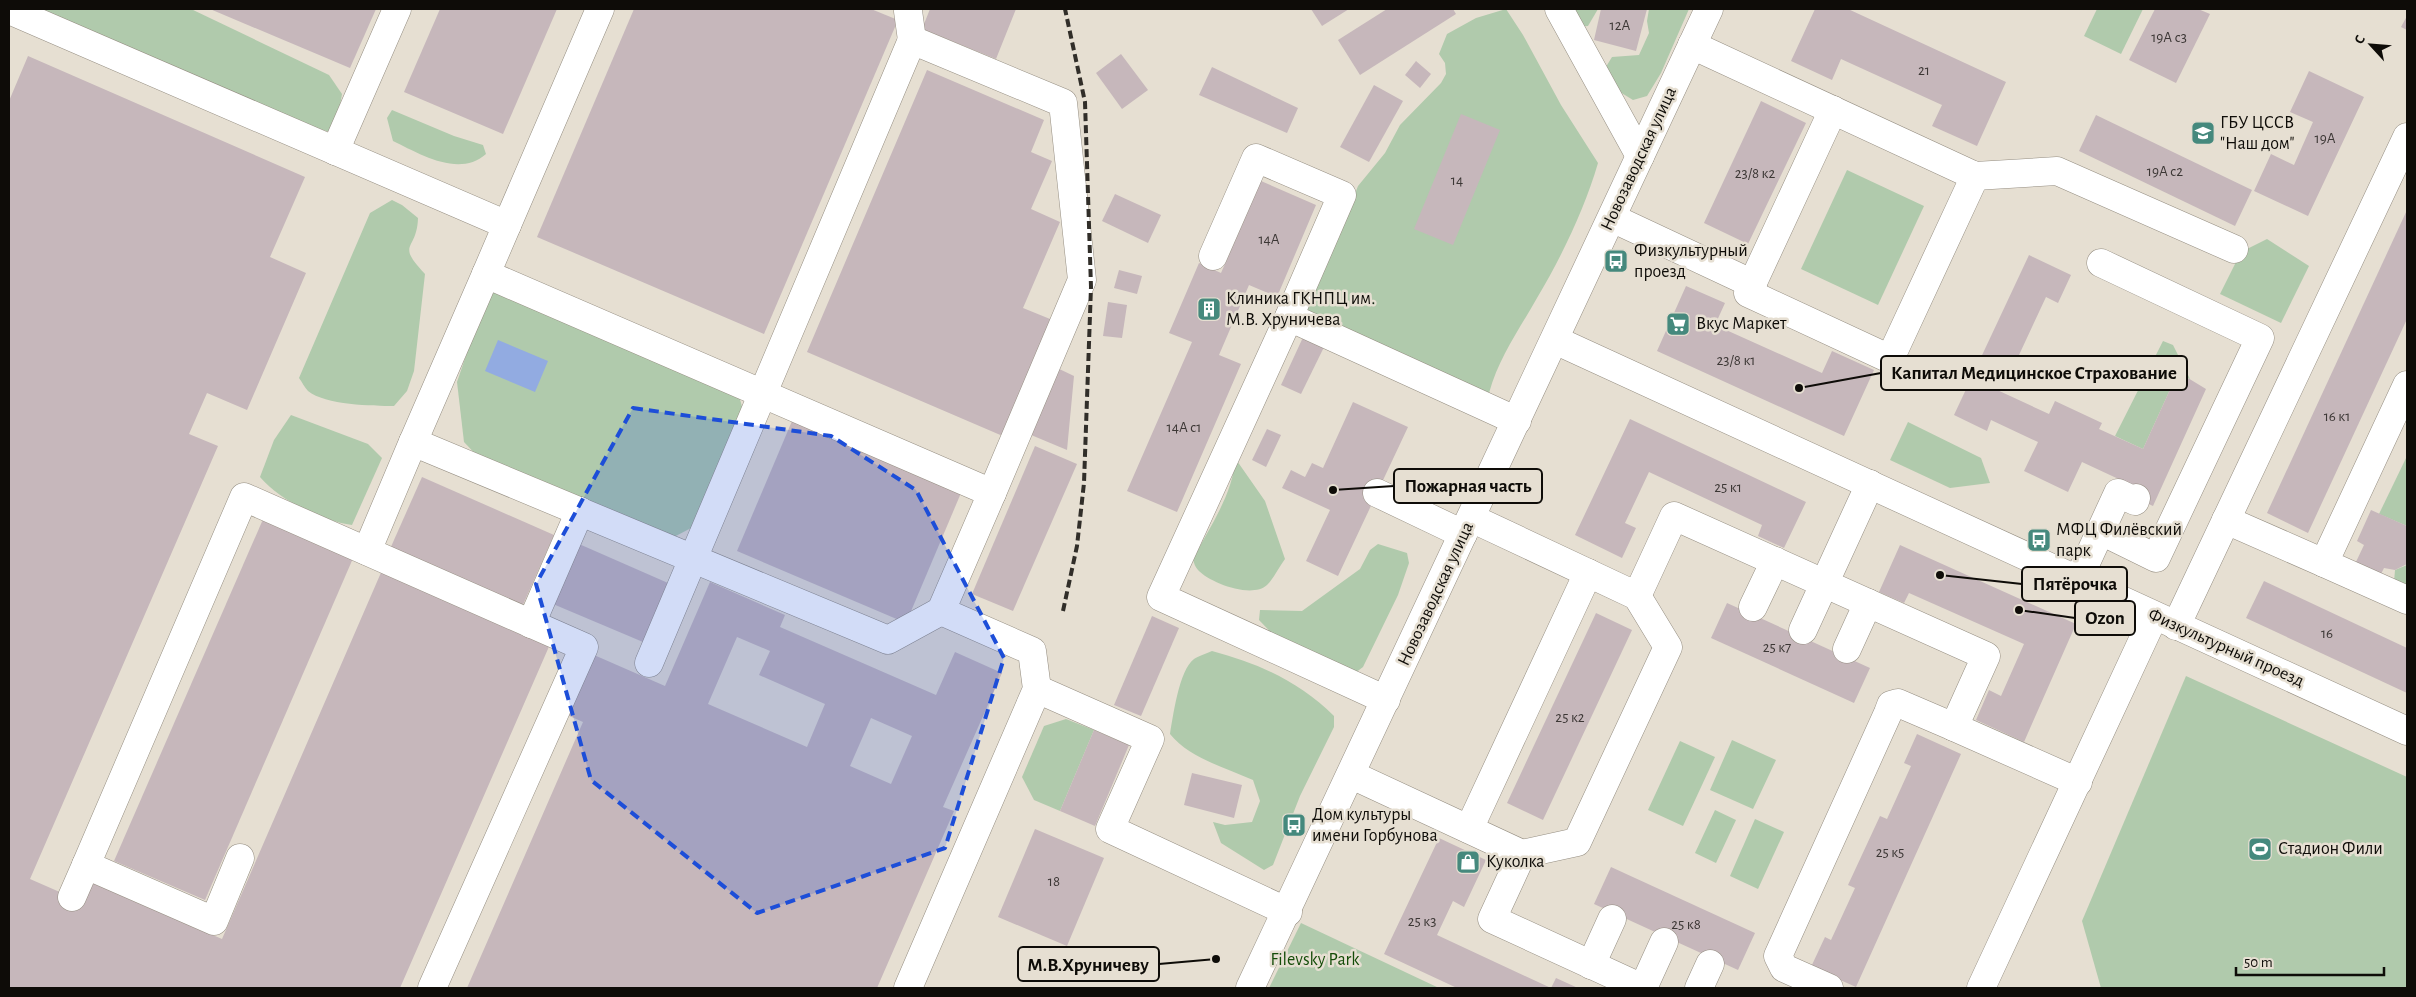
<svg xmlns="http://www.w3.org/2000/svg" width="2416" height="997" font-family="'Alegreya Sans',sans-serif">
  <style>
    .green { fill: #b0caac }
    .water { fill: #92abe1 }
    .building { fill: #c6b7bb; fill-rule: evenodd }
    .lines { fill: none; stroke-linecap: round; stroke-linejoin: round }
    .minor-casing { stroke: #958e82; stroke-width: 29 }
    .minor { stroke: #fff; stroke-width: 28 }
    .rail { stroke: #312e29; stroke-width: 4; stroke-dasharray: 8 4; stroke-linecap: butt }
    .marked { fill: #1d4ed8; fill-opacity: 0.2; stroke: #1d4ed8; stroke-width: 4; stroke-dasharray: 10 6; stroke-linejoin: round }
    .labels { text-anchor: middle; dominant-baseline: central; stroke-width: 5; stroke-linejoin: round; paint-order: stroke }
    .number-label { font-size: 15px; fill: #3c3735 }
    .poi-label { font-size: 18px; fill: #0e0c08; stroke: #e6dfd2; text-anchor: start }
    .street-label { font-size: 18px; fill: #0e0c08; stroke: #e6dfd2 }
    .park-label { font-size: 18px; fill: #144c08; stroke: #e6dfd2 }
    .leader { fill: none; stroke: #0e0c08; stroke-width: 2 }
    .callout-dot { fill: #0e0c08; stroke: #e6dfd2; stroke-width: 2 }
    .callout { fill: #e6dfd2; stroke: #0e0c08; stroke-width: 2 }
    .callout-label { font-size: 19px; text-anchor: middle; font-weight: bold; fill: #0e0c08 }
  </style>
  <rect width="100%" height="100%" fill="#e6dfd2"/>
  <g class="green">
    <polygon points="29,9 191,9 329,75 342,94 337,124 330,132 290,121"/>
    <path d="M1506,9L1523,35L1561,105L1598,163C1585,208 1561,258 1537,298C1519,330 1499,357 1489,393L1446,384L1311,319L1300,300L1334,247L1358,186L1385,153L1400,125L1441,83L1446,74L1445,63L1439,54L1447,34L1476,18Z"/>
    <polygon points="1562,9 1598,9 1588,26 1576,27"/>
    <polygon points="1649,9 1689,9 1661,73 1647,96 1633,100 1615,89 1604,70 1612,57 1639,55 1649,33 1647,21"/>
    <polygon points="2097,9 2143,9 2121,54 2084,36"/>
    <path d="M392,110L454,136L483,145L486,154C459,178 420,154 393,141L387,118Z"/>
    <polygon points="1847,170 1924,206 1878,305 1801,269"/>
    <path d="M392,200L402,205L418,218C417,252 395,242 425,274L414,371L407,391L394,406C373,406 325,405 308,391C305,388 302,382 299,378L370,213Z"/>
    <polygon points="2267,239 2309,266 2281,323 2220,294 2241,252"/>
    <polygon points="490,285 738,392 744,414 693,527 672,538 482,461 464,442 457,382"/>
    <polygon points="2163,341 2173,345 2190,379 2178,372 2143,449 2115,436"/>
    <path d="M291,415L368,444L382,458L352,525C322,521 279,500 260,477L274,440Z"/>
    <polygon points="1908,422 1981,458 1990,483 1950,488 1890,460"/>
    <polygon points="2407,456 2407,526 2379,514"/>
    <path d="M1235,458L1265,501L1285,559C1279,567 1274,578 1267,585C1252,599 1210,583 1198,570C1195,567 1194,563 1193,559C1209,528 1234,493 1235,458Z"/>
    <polygon points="1378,544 1407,553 1409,563 1398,595 1363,667 1355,673 1286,648 1259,620 1260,610 1302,611 1360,569 1370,550"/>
    <polygon points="2407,565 2407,586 2394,582 2395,570"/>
    <path d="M1212,651C1258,663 1300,682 1334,716V727L1300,796L1273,865L1264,870L1221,843L1213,822L1225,825L1252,822L1260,801L1253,780C1226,768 1189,758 1170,734C1173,717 1179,670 1194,659C1198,656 1206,654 1212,651Z"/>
    <polygon points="2186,676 2407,777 2407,988 2101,988 2082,921"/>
    <polygon points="1066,719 1094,730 1060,811 1034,800 1022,777 1044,726"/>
    <polygon points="1732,740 1776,760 1753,809 1710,790"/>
    <polygon points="1680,741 1715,757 1683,826 1648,810"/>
    <polygon points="1715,810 1736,820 1716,863 1695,853"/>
    <polygon points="1755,819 1784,832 1758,889 1730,876"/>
    <polygon points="1301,923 1439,988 1269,988"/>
  </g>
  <polygon class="water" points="498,340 548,361 535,392 485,371"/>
  <g class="building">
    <polygon points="210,9 376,9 350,68"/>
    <polygon points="440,9 557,9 503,134 404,92"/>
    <polygon points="634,9 871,9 898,20 764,334 537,237"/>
    <polygon points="930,9 1016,9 996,59 922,29"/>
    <polygon points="1311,9 1349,9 1322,26"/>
    <polygon points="1387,9 1453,9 1456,14 1360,75 1338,40"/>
    <polygon points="1601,9 1647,9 1636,51 1594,40"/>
    <polygon points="1815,9 1848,9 2006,82 1977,146 1932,126 1942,105 1841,59 1832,80 1791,61"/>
    <polygon points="2155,9 2198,9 2210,14 2176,83 2129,60"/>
    <polygon points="2407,16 2407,30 2401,27"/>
    <polygon points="1121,54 1148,90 1122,109 1096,73"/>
    <polygon points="28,56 305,177 270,257 306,273 247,410 207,393 189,434 218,446 30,879 78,900 86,880 222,939 383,568 551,642 400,988 9,988 9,101"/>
    <polygon points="1416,61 1431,74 1420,88 1405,75"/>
    <polygon points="1212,67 1298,108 1287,133 1199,95"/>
    <polygon points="927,70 1044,120 1031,152 1052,161 1031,209 1060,222 1023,308 1055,321 1005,437 807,352"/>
    <polygon points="2309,71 2364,97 2308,216 2254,191 2271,154 2294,165 2313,122 2290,112"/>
    <polygon points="1374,85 1403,101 1369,162 1340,147"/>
    <polygon points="1761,101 1806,123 1748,244 1704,223"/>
    <polygon points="1461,114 1500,130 1453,245 1414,229"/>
    <polygon points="2096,115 2252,190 2235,226 2079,151"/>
    <polygon points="1261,181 1316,205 1277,297 1249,285 1219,355 1241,364 1177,512 1127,491 1192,342 1169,333 1199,263 1221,273"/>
    <polygon points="1115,194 1161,215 1148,243 1102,221"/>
    <polygon points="2407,210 2407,319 2308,533 2267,513"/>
    <polygon points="2029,255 2071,275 2058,303 2046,297 2019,355 2031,360 2021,382 2002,374 1995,389 2049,414 2055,401 2102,423 2099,429 2143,449 2178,372 2206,389 2153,506 2121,491 2125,482 2082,462 2068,492 2024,471 2038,442 1991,420 1987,431 1954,415"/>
    <polygon points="1119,270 1142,276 1137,294 1114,288"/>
    <polygon points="1686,286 1725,303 1715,325 1822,373 1832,351 1874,370 1844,436 1657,351"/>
    <polygon points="1108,302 1127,305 1122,338 1103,336"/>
    <polygon points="1305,333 1326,343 1301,394 1281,385"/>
    <polygon points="1053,366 1074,376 1067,450 1024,432"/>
    <polygon points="1353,402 1408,427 1338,576 1306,561 1330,510 1282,488 1291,470 1305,477 1312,463 1323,468"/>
    <polygon points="1630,419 1806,502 1784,548 1758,536 1762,525 1649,472 1625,523 1636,528 1622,558 1575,535"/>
    <polygon points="792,421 961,493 906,623 737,551"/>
    <polygon points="1267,429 1281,435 1266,467 1252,460"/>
    <polygon points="1035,446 1077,464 1013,611 972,594"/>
    <polygon points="422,477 554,535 522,607 390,549"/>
    <polygon points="2371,510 2407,526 2407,564 2395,570 2384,568 2380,576 2355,564 2364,545 2357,541"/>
    <polygon points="264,517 354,556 205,900 114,861"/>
    <polygon points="579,544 668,583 643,642 553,604"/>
    <polygon points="1900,545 2076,624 2024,742 1976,720 1989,690 2001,696 2024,644 1909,593 1904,603 1879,592"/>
    <polygon points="2264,581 2407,648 2407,693 2246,618"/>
    <path d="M710,582L785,615L780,627L936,695L955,652L1002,673L943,807L954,811L877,988H467L583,722L567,715L594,655L665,686ZM737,637L770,651L759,675L825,704L807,747L708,704ZM871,718L912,736L891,784L850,766Z"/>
    <polygon points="1727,603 1870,668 1854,703 1711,638"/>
    <polygon points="1596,613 1632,630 1543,820 1507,803"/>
    <polygon points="1152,616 1179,628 1141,716 1114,705"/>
    <polygon points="1094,730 1129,745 1095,826 1060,811"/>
    <polygon points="1917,734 1961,754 1856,987 1811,967 1825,937 1831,940 1855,888 1848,885 1880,816 1887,819 1911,766 1904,763"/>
    <polygon points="1192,773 1242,785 1234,818 1184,805"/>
    <polygon points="1035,829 1104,858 1067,946 998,917"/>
    <polygon points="1439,838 1486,860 1464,907 1453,901 1437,935 1551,988 1556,978 1578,988 1457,988 1384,954"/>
    <polygon points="1611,867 1755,933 1738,970 1594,904"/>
  </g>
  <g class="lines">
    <g class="minor-casing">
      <g id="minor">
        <polyline points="1559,9 1640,156"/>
        <polyline points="9,10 507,225 486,274 992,493 941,611 1032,651 1037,689 908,988"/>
        <polyline points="908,11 912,40"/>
        <polyline points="1692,45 1975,176 2057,171 2234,249"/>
        <polyline points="1833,110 1748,293 1890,359 1975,176"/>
        <polyline points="335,151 397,9"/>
        <polyline points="1612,218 1753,284"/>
        <polyline points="507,225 600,9"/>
        <polyline points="1213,256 1256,158 1342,195 1289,317"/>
        <polyline points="486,274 413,442 888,640 941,611"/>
        <polyline points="1555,340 2407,731"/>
        <polyline points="2407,385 2324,563 2407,600"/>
        <polyline points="1377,493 1463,534"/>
        <polyline points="1471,518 1637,596 1674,516 1986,656 1954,727 2078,782"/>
        <polyline points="2226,520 2324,563"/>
        <polyline points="2101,531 2156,558 2260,338 2101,263"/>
        <polyline points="367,551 413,442"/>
        <polyline points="2078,580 2118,493 2135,501 2136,498"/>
        <polyline points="1753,607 1775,561"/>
        <polyline points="531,624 580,511"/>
        <polyline points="2176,626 2407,137"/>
        <polyline points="1803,630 1870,484"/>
        <polyline points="1847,649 1868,603"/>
        <polyline points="649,663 912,40 1063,103 1082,280 992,493"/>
        <polyline points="1037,689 1150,739 1110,829 1288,912"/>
        <polyline points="1386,700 1161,597 1289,317 1517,421"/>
        <polyline points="1352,775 1522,854 1492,919 1642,988"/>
        <polyline points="1469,829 1588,573"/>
        <polyline points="1522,854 1577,842 1668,647 1637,596"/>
        <polyline points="240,858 214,921 86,865 244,497 584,647 432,988"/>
        <polyline points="72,897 86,865"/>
        <polyline points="1591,965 1612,919"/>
        <polyline points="1250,988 1709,9"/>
        <polyline points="1643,988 1664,942"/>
        <polyline points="1699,988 1710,964"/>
        <polyline points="1829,988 1784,968 1778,956 1888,713 1891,705 1898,703 1954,727"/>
        <polyline points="1981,988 2154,616"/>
      </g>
    </g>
    <use href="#minor" class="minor"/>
    <polyline class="rail" points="1063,611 1077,546 1084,483 1091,287 1085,102 1065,9"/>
  </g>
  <path class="marked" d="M633,408L831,436L916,490L1004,658L945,848L757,913L591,780L536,584Z"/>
  <defs>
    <g id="school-square" transform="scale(1.25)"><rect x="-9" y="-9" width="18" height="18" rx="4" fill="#45897d" stroke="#e6dfd2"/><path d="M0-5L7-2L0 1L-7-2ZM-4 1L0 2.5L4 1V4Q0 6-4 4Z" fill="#fff"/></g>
    <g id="bus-square" transform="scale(1.25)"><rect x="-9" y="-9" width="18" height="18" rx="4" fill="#45897d" stroke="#e6dfd2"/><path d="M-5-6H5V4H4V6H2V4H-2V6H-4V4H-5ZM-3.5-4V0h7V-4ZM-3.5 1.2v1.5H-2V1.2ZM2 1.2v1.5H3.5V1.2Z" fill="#fff"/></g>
    <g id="building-square" transform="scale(1.25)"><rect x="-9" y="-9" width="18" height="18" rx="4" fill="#45897d" stroke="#e6dfd2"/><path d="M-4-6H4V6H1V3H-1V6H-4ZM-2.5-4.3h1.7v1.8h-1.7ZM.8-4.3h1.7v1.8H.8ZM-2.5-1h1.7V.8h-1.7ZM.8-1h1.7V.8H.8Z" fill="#fff"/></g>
    <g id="supermarket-square" transform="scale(1.25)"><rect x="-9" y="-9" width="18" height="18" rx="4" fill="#45897d" stroke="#e6dfd2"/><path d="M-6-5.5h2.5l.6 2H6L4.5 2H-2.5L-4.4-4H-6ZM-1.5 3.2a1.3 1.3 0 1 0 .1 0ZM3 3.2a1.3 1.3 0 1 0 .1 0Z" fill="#fff"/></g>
    <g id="stadium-square" transform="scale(1.25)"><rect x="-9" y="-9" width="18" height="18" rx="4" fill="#45897d" stroke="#e6dfd2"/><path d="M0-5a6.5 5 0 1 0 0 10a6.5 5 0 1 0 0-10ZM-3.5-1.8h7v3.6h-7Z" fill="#fff"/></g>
    <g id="shop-square" transform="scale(1.25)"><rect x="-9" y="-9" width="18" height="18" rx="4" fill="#45897d" stroke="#e6dfd2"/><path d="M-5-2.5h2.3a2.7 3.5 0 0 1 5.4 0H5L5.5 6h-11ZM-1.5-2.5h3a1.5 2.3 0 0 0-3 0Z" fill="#fff"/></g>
  </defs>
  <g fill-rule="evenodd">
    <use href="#school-square" x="2203" y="133"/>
    <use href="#bus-square" x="1616" y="261"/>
    <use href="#building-square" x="1209" y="309"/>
    <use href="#supermarket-square" x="1678" y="324"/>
    <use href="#bus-square" x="2039" y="540"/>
    <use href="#bus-square" x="1294" y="825"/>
    <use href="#stadium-square" x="2260" y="849"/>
    <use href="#shop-square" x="1468" y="862"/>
  </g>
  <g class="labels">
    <g class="number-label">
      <text x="1620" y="25">12А</text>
      <text x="2169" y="37">19А с3</text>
      <text x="1924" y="70">21</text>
      <text x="2325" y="138">19А</text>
      <text x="2165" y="171">19А с2</text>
      <text x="1755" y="173">23/8 к2</text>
      <text x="1457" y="180">14</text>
      <text x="1269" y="239">14А</text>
      <text x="1736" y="360">23/8 к1</text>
      <text x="2337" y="416">16 к1</text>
      <text x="1184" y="427">14А с1</text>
      <text x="1728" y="487">25 к1</text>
      <text x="2327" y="633">16</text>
      <text x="1777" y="647">25 к7</text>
      <text x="1570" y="717">25 к2</text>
      <text x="1890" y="852">25 к5</text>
      <text x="1054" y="881">18</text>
      <text x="1422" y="921">25 к3</text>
      <text x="1686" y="924">25 к8</text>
    </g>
    <g class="poi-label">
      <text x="2220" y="123">ГБУ ЦССВ<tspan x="2220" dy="21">"Наш дом"</tspan></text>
      <text x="1634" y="251">Физкультурный<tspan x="1634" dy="21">проезд</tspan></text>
      <text x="1226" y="299">Клиника ГКНПЦ им.<tspan x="1226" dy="21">М.В. Хруничева</tspan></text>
      <text x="1696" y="324">Вкус Маркет</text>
      <text x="2056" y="530">МФЦ Филёвский<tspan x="2056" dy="21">парк</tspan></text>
      <text x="1312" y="815">Дом культуры<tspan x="1312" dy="21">имени Горбунова</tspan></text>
      <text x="2278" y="849">Стадион Фили</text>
      <text x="1486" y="862">Куколка</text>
    </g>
    <g class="street-label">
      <text transform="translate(1639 159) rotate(-65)">Новозаводская улица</text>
      <text transform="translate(1436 594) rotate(-65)">Новозаводская улица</text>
      <text transform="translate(2226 648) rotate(24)">Физкультурный проезд</text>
    </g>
    <g class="park-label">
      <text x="1315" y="960">Filevsky Park</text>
    </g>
  </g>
  <path class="leader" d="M1799 388L1881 373M1333 490L1394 486M1940 575L2022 584M2019 610L2075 618M1216 959L1159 964"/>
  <g class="callout-dot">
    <circle cx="1799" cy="388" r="5"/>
    <circle cx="1333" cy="490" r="5"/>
    <circle cx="1940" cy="575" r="5"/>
    <circle cx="2019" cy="610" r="5"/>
    <circle cx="1216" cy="959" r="5"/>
  </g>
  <g class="callout">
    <rect x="1881" y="356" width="306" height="34" rx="5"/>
    <rect x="1394" y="469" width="148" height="34" rx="5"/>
    <rect x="2022" y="567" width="105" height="34" rx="5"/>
    <rect x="2075" y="601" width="60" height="34" rx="5"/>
    <rect x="1018" y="947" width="141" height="34" rx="5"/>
  </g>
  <g class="callout-label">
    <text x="2034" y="379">Капитал Медицинское Страхование</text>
    <text x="1468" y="492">Пожарная часть</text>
    <text x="2075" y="590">Пятёрочка</text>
    <text x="2105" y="624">Ozon</text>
    <text x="1088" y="971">М.В.Хруничеву</text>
  </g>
  <rect width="2416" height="997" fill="none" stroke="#0e0c08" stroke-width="20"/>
  <g transform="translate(2371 45) rotate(296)" stroke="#e6dfd2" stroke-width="4" paint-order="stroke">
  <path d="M0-4L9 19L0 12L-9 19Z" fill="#0e0c08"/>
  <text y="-8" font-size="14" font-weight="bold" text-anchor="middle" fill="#0e0c08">С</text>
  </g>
  <path d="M2236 967v8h148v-8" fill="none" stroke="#0e0c08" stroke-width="2.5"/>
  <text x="2244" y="967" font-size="15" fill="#0e0c08" stroke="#e6dfd2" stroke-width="4" paint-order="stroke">50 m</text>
</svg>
